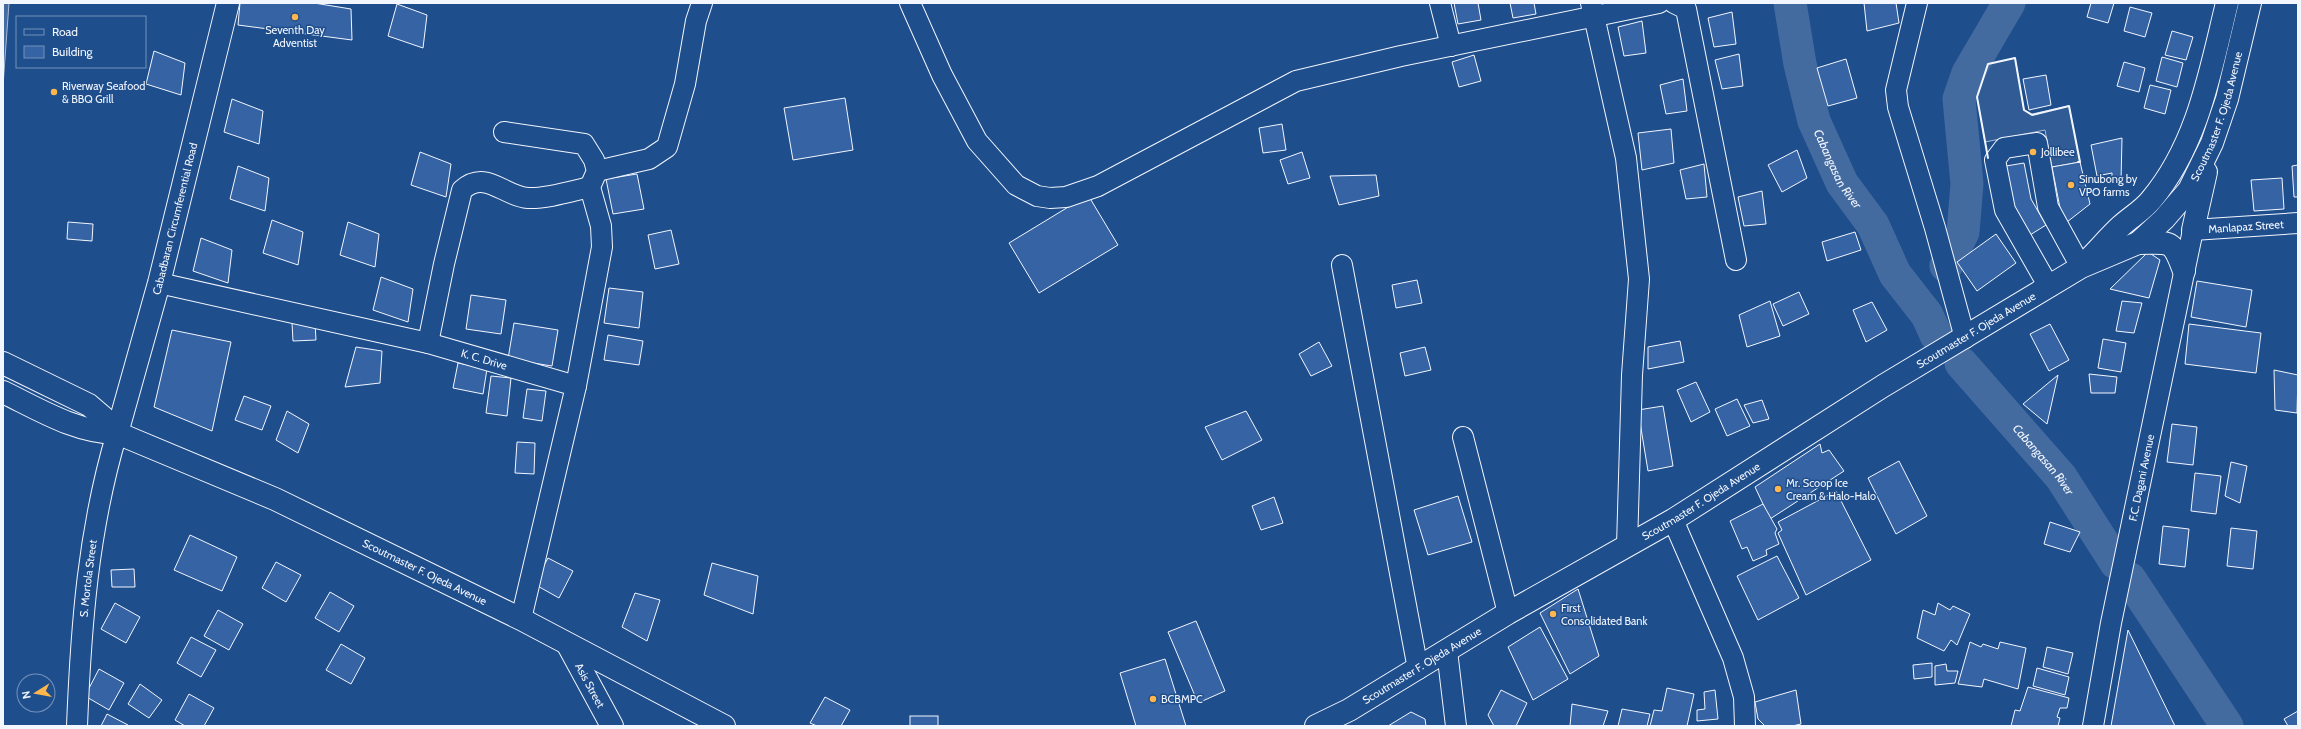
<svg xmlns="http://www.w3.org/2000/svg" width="2301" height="729" font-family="Cabin,sans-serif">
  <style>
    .built { fill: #305b95; stroke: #a8bbd7 }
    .water { fill: #446ba0; stroke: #a8bbd7 }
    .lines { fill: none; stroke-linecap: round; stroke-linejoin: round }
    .river { stroke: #446ba0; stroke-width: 33 }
    .building { fill: #3563a3; stroke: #f2f6ff }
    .minor-casing { stroke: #f2f6ff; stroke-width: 22 }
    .major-casing { stroke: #f2f6ff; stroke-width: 24 }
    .highway-casing { stroke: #f2f6ff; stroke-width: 24 }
    .minor { stroke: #1f4e8c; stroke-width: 20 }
    .major { stroke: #1f4e8c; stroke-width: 22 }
    .highway { stroke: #1f4e8c; stroke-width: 22 }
    .wall { stroke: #f2f6ff; stroke-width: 2 }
    .poi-dot { fill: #ffb74d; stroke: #1f4e8c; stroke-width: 1.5 }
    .labels { text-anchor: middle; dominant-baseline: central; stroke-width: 3; stroke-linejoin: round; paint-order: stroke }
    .poi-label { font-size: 11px; fill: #f2f6ff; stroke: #1f4e8c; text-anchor: start }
    .street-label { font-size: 11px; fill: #f2f6ff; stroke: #1f4e8c }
    .water-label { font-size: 12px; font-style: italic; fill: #f2f6ff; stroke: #1f4e8c }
  </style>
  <rect width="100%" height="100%" fill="#1f4e8c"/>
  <polygon class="built" points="2015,58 2024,110 2032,114 2069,106 2080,162 2052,167 2045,130 1985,142 1977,97 1988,64"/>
  <polygon class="water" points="3,3 9,3 3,86"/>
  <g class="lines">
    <g class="river">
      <path id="s1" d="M1790,3L1800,64L1814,121L1842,183L1873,225L1895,274L1927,315L1936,335"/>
      <polyline points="1946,266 1963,232 1967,184 1959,99 1968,73 2009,3"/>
      <path id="s2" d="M1961,363L2061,477L2116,563"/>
      <polyline points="2130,579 2227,726"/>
    </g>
  </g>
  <g class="building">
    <polygon points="240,3 314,3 351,9 352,40 238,25"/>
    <polygon points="1454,3 1478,3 1481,20 1458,24"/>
    <polygon points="1510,3 1534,3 1536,14 1513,18"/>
    <polygon points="1864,3 1896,3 1899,23 1867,31"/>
    <polygon points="2091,3 2114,3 2108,23 2087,17"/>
    <polygon points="397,4 427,15 423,48 388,36"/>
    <polygon points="2130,7 2152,13 2145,37 2124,31"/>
    <polygon points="1732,12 1736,44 1714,47 1708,18"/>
    <polygon points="1642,21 1646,53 1624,56 1618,27"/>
    <polygon points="2172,31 2193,37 2186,60 2165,55"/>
    <polygon points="154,51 185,63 181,95 146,84"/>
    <polygon points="1739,54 1743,86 1722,89 1715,60"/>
    <polygon points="1474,55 1481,81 1459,87 1452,62"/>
    <polygon points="2162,57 2183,63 2177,87 2156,81"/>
    <polygon points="1846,59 1857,98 1828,106 1817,68"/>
    <polygon points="2124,62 2145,68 2139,92 2117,86"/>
    <polygon points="2046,75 2051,105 2029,110 2023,79"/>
    <polygon points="1683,79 1687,111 1666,114 1660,85"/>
    <polygon points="2150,85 2171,90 2165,114 2144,108"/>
    <polygon points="845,98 853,150 793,160 784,108"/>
    <polygon points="232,99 263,111 259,144 224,132"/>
    <polygon points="1282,124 1286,150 1263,153 1259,128"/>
    <polygon points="1671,129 1674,163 1642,170 1638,133"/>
    <polygon points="2122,138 2121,181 2112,183 2112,173 2097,176 2091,145"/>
    <polygon points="1797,150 1807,178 1782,192 1768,165"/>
    <polygon points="420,152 451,164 446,197 411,185"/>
    <polygon points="1302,152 1310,178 1288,184 1280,160"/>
    <polygon points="2080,162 2090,204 2067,222 2061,213 2052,167"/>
    <polygon points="2024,163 2031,199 2046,225 2030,235 2014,209 2006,166"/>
    <polygon points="1704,164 1707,197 1686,199 1680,170"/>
    <polygon points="2298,165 2298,197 2294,197 2292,166"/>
    <polygon points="238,166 269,178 265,211 230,199"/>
    <polygon points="637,174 644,209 613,214 606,179"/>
    <polygon points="1376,175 1379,196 1339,205 1330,176"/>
    <polygon points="2282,178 2284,209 2254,211 2251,180"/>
    <polygon points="1762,191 1766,224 1744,226 1738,197"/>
    <polygon points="1088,195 1118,245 1039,293 1009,243"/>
    <polygon points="272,220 303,232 298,265 263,253"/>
    <polygon points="68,222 93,224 92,241 67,239"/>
    <polygon points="348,222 379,234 375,267 340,255"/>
    <polygon points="671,230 679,264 655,269 648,235"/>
    <polygon points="1855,232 1861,250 1827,261 1822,242"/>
    <polygon points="1996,234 2016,263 1977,291 1957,262"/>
    <polygon points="201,238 232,250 228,283 193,271"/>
    <polygon points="2148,252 2160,260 2149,298 2110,289"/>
    <polygon points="381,277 413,289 408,322 373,310"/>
    <polygon points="1417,280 1422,303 1396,308 1392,285"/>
    <polygon points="2197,281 2252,290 2246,327 2191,317"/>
    <polygon points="609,288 643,292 639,328 604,323"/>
    <polygon points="1799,292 1809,314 1783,326 1773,304"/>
    <polygon points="471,295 506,300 501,334 466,329"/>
    <polygon points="1770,301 1780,336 1747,347 1739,315"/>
    <polygon points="2122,301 2142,303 2134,333 2116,331"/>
    <polygon points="1872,302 1887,330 1866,342 1853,310"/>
    <polygon points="292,323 315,323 316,340 293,341"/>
    <polygon points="514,323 558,330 552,366 508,359"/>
    <polygon points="2050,324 2069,360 2049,371 2030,334"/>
    <polygon points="2189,324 2261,333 2256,373 2185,364"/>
    <polygon points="172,330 231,342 212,431 154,407"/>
    <polygon points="608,335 643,341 639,365 604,360"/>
    <polygon points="2103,339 2126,343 2121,372 2098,368"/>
    <polygon points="1680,341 1684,362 1648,369 1648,347"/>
    <polygon points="1319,342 1332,366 1311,376 1299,354"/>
    <polygon points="356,347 382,351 380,383 345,387"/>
    <polygon points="1425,347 1431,370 1405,376 1400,353"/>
    <polygon points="458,363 487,369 483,394 453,388"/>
    <polygon points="2274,370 2298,375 2297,413 2275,410"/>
    <polygon points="2089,374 2117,377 2115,393 2091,393"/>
    <polygon points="2058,375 2047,424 2023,404"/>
    <polygon points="491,376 511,378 507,416 486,413"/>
    <polygon points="1696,382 1710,412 1691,422 1677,390"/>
    <polygon points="527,389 546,391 542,421 523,418"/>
    <polygon points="244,396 271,406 262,430 235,420"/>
    <polygon points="1737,399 1750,426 1727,436 1715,409"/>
    <polygon points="1762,400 1769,419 1753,423 1744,405"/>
    <polygon points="1663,406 1673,466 1648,471 1638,410"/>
    <polygon points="287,411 309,424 298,453 276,440"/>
    <polygon points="1246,411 1262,440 1222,460 1205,427"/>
    <polygon points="2172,424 2197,427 2193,465 2167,462"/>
    <polygon points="517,442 535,443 534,474 515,473"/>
    <polygon points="1820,444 1822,453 1829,450 1844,471 1770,519 1755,487"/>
    <polygon points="1899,461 1927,516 1896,534 1868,478"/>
    <polygon points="2231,462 2247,466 2240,503 2225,496"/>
    <polygon points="2195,473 2221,476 2216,514 2191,511"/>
    <polygon points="1836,491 1871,560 1806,595 1778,533 1782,530 1778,522"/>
    <polygon points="1458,496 1472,542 1428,555 1414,510"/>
    <polygon points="1274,497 1283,523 1261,530 1252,506"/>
    <polygon points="1763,504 1777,529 1775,533 1779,544 1766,550 1767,555 1753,561 1747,547 1742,549 1730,521"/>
    <polygon points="2050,522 2080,532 2070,552 2044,544"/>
    <polygon points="2163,526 2189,529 2185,567 2159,564"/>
    <polygon points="2231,528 2257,531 2253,569 2227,566"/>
    <polygon points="190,535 237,557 222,591 174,570"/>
    <polygon points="1777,556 1799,598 1758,620 1737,576"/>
    <polygon points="548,558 573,571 559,598 534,584"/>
    <polygon points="276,562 301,575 286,602 262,588"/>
    <polygon points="712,563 758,576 753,614 704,595"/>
    <polygon points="134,569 135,587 112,587 111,570"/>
    <polygon points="1578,589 1599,656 1570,674 1540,613"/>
    <polygon points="330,592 354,606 339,632 315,618"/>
    <polygon points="635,593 660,600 647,641 622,627"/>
    <polygon points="115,603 140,617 126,643 101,629"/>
    <polygon points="1938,603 1950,610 1953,606 1970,614 1957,645 1951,640 1944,651 1917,638 1923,610 1935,615"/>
    <polygon points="218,610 243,624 229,650 204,636"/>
    <polygon points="1196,621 1225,691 1198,703 1168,632"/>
    <polygon points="1540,627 1568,679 1533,700 1508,647"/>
    <polygon points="2128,630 2175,726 2111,726"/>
    <polygon points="191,637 216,650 201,677 177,663"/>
    <polygon points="1970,642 1981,647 1983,644 1998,649 2000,642 2026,648 2018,689 1984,679 1982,687 1958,684"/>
    <polygon points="341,644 365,658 351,684 326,670"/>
    <polygon points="2047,647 2073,653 2068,674 2043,667"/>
    <polygon points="1165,659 1186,726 1136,726 1120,673"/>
    <polygon points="1932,663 1932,677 1914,679 1913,665"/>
    <polygon points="1946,664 1947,671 1958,671 1955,683 1935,685 1935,666"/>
    <polygon points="2037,668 2069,677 2065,695 2033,686"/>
    <polygon points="99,669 124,683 109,710 85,696"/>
    <polygon points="140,684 162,700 149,718 128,704"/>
    <polygon points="2028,687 2069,698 2067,708 2060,708 2057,717 2060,718 2058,726 2011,726 2015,710 2020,711"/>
    <polygon points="1667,688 1694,694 1687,726 1650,726 1654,710 1662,711"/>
    <polygon points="1501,690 1527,703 1516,726 1494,726 1488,715"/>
    <polygon points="1715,690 1718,719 1697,721 1697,710 1705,709 1704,692"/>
    <polygon points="1796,690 1801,724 1792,726 1765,726 1758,719 1755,702"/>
    <polygon points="189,694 214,708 204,726 185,726 175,720"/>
    <polygon points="825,697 850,710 841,726 817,726 810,723"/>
    <polygon points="1572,704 1608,711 1603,726 1570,726"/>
    <polygon points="1622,709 1650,714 1647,726 1618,726"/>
    <polygon points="2298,711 2298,726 2288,726 2284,719"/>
    <polygon points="1411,712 1425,719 1426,726 1388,726"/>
    <polygon points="107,714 128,725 127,726 101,726"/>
    <rect x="910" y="716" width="28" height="10"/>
  </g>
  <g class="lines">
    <g class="minor-casing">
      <g id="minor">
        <polyline points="910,3 942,75 977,141 1016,185 1037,196 1050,198 1066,197 1098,186 1296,81 1401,56 1659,3"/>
        <polyline points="1440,3 1451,46"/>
        <polyline points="1591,3 1626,158 1639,279 1632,375 1627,546"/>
        <polyline points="1674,3 1686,9 1736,260"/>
        <polyline points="1917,3 1896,90 1898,107 1935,228 1965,338"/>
        <polyline points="504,132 584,144 594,160 597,171 590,187 601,226 602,247 576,386"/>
        <polyline points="597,171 649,159 667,147 685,84 696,21 702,3"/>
        <polyline points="1342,265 1418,669"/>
        <path id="s3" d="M159,283L428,343L576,386L521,619"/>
        <polyline points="2049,287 2005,210 1995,160 2004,148 2037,143 2048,207 2081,267"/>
        <path d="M428,343L444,264L462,190C486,169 503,196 528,198C546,199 572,191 590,187"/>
        <polyline points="1463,437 1508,613"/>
        <polyline points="1673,520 1733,658 1744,697 1745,726"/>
        <polyline points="1447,651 1456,726"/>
        <path id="s4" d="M77,726C81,626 88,530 117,433"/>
        <path id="s5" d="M2093,726L2111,623L2193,230L2298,223"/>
      </g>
    </g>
    <g class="major-casing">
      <g id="major">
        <path id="s6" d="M117,433L159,283L228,3"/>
        <path id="s7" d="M568,645L612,726"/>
      </g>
    </g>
    <g class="highway-casing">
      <g id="highway">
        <polyline points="2193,230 2206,172"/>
        <path d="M2138,243C2171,243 2172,238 2184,271"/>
        <path d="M2089,259C2100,248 2110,236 2121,226C2131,217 2143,210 2151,200C2198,144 2210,72 2227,3"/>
        <polyline points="3,363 89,405 103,417 117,433"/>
        <path id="s8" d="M3,392C40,410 75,432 117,433L275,499L521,619L724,726"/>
        <path id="s9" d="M1316,726L1349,710L1508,613L1673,520L1883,386L2081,267L2138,243L2164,219L2189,190L2212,143L2227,99L2250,3"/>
      </g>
    </g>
    <use href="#minor" class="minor"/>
    <use href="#major" class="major"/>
    <use href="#highway" class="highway"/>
    <polyline class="wall" points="1988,158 1977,97 1988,64 2015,58 2024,110 2032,115 2069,106 2080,162 2078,162"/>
  </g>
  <g class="poi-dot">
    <circle cx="295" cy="17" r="4"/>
    <circle cx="54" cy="92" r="4"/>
    <circle cx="2033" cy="152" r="4"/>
    <circle cx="2071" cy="185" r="4"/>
    <circle cx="1778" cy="489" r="4"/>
    <circle cx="1553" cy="614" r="4"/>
    <circle cx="1153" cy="699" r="4"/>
  </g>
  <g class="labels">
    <g class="poi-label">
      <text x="295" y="30" text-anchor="middle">Seventh Day<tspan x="295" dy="13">Adventist</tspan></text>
      <text x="62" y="86">Riverway Seafood<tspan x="62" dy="13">&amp; BBQ Grill</tspan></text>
      <text x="2041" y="152">Jollibee</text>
      <text x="2079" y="179">Sinubong by<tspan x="2079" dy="13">VPO farms</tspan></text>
      <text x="1786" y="483">Mr. Scoop Ice<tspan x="1786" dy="13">Cream &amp; Halo-Halo</tspan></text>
      <text x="1561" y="608">First<tspan x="1561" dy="13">Consolidated Bank</tspan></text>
      <text x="1161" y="699">BCBMPC</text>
    </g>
    <g class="street-label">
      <text stroke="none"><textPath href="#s9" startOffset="1107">Scoutmaster F. Ojeda Avenue</textPath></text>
      <text stroke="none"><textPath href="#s6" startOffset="222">Cabadbaran Circumferential Road</textPath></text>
      <text stroke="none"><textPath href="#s5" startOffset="559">Manlapaz Street</textPath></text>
      <text stroke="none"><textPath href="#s9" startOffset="770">Scoutmaster F. Ojeda Avenue</textPath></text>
      <text stroke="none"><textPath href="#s3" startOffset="334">K. C. Drive</textPath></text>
      <text stroke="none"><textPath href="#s5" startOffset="253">F.C. Dagani Avenue</textPath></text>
      <text stroke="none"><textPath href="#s9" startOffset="446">Scoutmaster F. Ojeda Avenue</textPath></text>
      <text stroke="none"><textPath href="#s8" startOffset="460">Scoutmaster F. Ojeda Avenue</textPath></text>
      <text stroke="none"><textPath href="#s4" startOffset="148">S. Mortola Street</textPath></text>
      <text stroke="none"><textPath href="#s9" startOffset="122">Scoutmaster F. Ojeda Avenue</textPath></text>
      <text stroke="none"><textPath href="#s7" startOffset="46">Asis Street</textPath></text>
    </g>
    <g class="water-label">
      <text stroke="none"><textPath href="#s1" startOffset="174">Cabangasan River</textPath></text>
      <text stroke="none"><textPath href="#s2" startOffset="127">Cabangasan River</textPath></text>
    </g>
  </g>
  <rect width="2301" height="729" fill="none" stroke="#f2f6ff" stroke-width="8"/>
  <rect x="16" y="16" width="130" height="52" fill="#1f4e8c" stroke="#7391ba"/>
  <rect x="24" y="29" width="20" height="6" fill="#1f4e8c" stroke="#7391ba"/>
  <text x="52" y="36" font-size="12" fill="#f2f6ff">Road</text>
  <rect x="24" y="46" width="20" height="12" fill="#3563a3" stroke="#7391ba"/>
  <text x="52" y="56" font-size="12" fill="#f2f6ff">Building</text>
  <g transform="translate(36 693) rotate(259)"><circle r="19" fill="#1f4e8c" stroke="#7391ba"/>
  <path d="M0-3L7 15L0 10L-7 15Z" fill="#ffb74d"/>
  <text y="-6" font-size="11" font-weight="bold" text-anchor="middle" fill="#f2f6ff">N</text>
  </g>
</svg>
